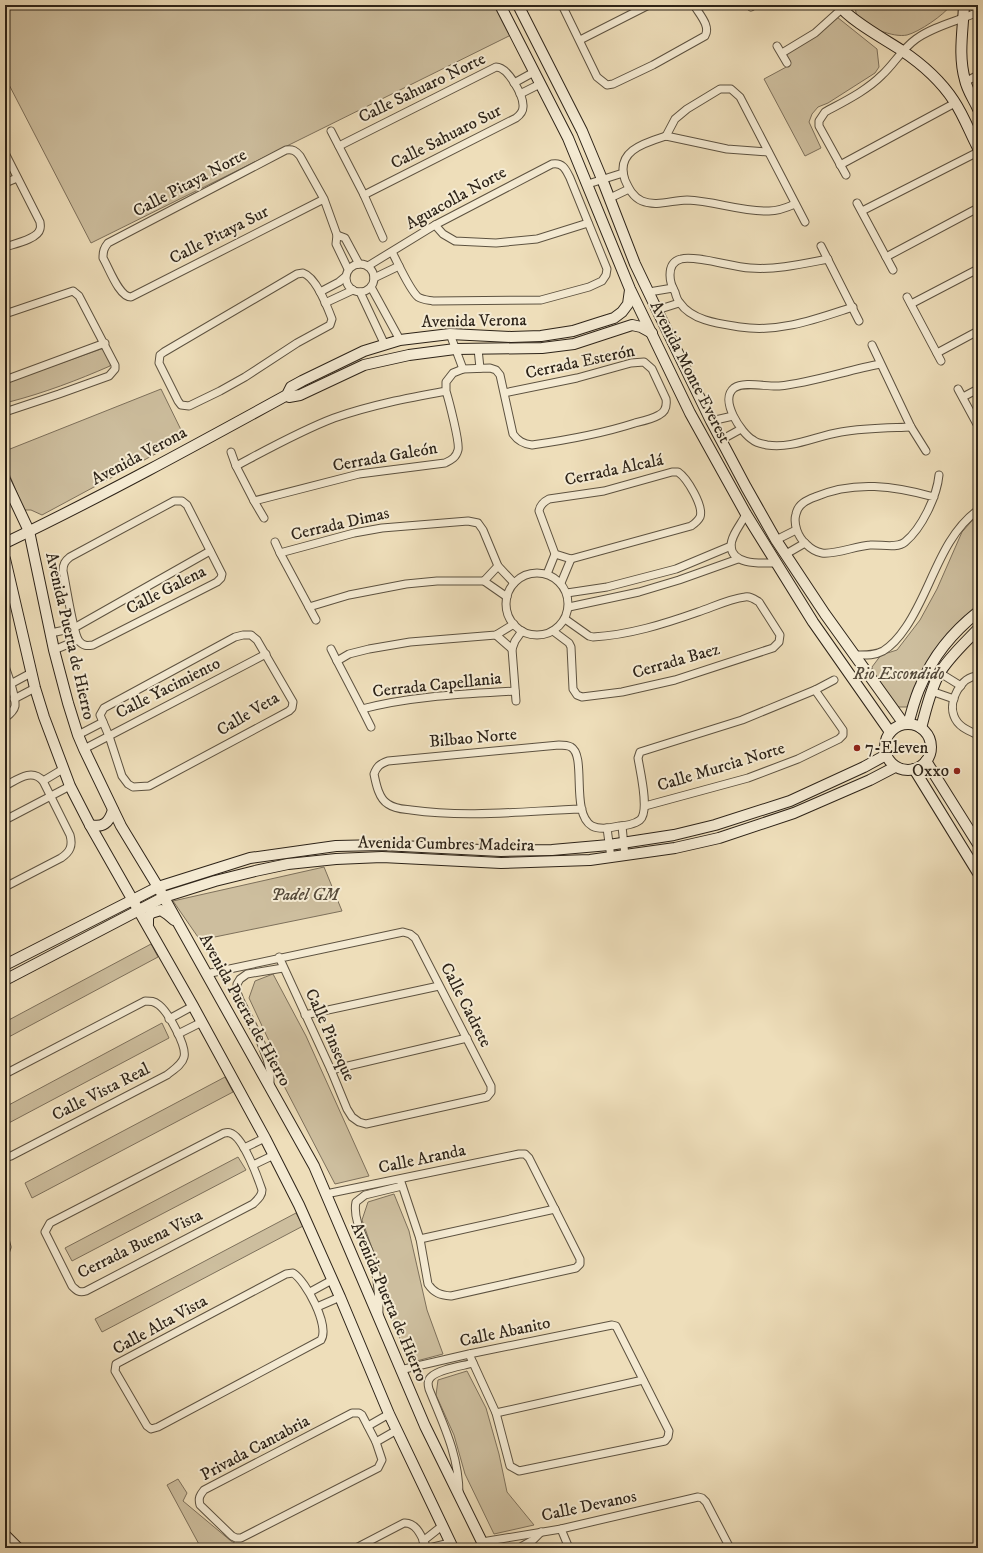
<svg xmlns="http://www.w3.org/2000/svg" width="983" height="1553" font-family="'IM FELL DW Pica',serif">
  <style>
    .green { fill: #cdbe9e; stroke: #7d705b }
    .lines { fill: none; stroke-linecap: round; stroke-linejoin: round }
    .street-casing { stroke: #5d5240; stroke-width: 9 }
    .secondary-casing { stroke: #2d2318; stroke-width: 12 }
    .street { stroke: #f4ead2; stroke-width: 7 }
    .secondary { stroke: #f4ead2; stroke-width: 10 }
    .poi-dot { fill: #8f2418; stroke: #f4ead2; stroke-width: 1.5 }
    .labels { text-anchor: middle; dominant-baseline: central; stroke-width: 4; stroke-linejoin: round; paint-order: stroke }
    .street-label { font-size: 17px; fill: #2d2318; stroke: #f4ead2 }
    .park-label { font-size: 17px; font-style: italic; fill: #554a3a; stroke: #f4ead2 }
    .poi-label { font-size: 17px; fill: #2d2318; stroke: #f4ead2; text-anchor: start }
  </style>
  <rect width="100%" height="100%" fill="#eedeba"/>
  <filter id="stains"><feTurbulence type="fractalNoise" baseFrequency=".005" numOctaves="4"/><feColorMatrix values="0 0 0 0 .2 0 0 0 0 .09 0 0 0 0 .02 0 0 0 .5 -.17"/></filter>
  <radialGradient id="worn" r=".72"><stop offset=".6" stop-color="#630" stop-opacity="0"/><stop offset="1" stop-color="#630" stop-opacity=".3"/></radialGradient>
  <g class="green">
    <polygon points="5,5 498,5 513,34 91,243 5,77"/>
    <path d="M855,5H951C944,15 919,32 907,35C893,38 867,27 858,17C855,13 856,9 855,5Z"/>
    <polygon points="837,17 877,49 879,67 875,73 828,103 818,107 812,114 809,122 821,148 805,156 764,79 790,65 784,53"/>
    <path d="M101,349H107L112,360L110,366C78,380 44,393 9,402L5,397V383Z"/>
    <polygon points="161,389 185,438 42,515 31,510 24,510 5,464 5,451"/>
    <path d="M978,514V605C945,631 927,671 907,707H898L886,696L874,679L872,667L881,655L897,650L920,620L937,589L962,532Z"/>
    <polygon points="324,867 342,911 200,940 173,901"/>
    <polygon points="151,944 158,957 5,1039 5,1022"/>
    <polygon points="273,974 306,1036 369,1176 335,1184 283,1084 270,1043 249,998 255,981"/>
    <polygon points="162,1023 169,1038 5,1125 5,1107"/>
    <polygon points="225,1077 233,1092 32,1198 25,1183"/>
    <polygon points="238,1157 246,1170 72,1261 65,1248"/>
    <polygon points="394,1194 409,1231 427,1310 443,1354 409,1363 388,1307 378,1265 362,1220 368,1202"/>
    <polygon points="296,1213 303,1226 102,1332 95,1319"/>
    <polygon points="467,1371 486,1408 499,1454 507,1492 534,1525 494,1534 465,1474 454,1435 436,1395 438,1380"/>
    <polygon points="178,1479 187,1493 183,1501 231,1541 244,1548 201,1548 167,1485"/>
  </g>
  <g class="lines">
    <g class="street-casing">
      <g id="street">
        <path d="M562,5L597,77L607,85L613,84L653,65L705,36C711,26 699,14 694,5"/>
        <polyline points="751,7 754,5"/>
        <polyline points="580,40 649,5"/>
        <polyline points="777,46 787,63"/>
        <polyline points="782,53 815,33 846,5"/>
        <polyline points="965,82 978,75"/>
        <polyline points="514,83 534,72"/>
        <polyline points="520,94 540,84"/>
        <polyline points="331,131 364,195 383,238"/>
        <path d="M666,136C644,143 615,151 625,180C629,189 633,197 642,201C656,207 673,200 687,200C715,201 742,212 769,211C778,211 786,208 795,204"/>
        <polyline points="666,136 675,119 687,109 720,89 731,89 740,97 805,222"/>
        <polyline points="666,136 727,149 768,152"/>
        <path d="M339,146L496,67C508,67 524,96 523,107C523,112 520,115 516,118L364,195"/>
        <path d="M5,153L40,222C40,223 41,228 40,229C38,239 14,244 5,247"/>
        <polyline points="840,165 955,103"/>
        <path d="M846,175L819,126V121L825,112C845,101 866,91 882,75C894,64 902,49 916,39C934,26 958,21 978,12"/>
        <polyline points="5,183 17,178"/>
        <polyline points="588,184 623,173"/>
        <polyline points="610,198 629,189"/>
        <path d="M324,199L131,297C119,297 109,268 103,258C103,251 104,248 108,243L286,150C293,149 296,151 300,156L324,199L337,235L336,244L348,269"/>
        <polyline points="857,203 893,270"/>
        <polyline points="862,211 978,152"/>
        <polyline points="435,225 443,234 455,241 496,243 537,239 588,223"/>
        <polyline points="337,235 345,238 359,264"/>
        <polyline points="821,246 859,321"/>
        <polyline points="886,257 978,208"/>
        <path d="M828,259C802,264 776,270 750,268C732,267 695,255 681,259C673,261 670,267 670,275C670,281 672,287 675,292C676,296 677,300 680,303C692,321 721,324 740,327C780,333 816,319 853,307"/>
        <circle cx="360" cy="278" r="14"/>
        <path d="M368,266L435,225L552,164C563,162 566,170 570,178L607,269L606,275L602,281L589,287L541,300L433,301C428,300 423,300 418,297C409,289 398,263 392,252"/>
        <path d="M303,273C316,277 327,306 332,319L330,325L297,343L245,377L220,391L189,406L181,405L178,401L159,363L160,355L164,352L297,274Z"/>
        <polyline points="374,278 399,266"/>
        <polyline points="371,287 400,340"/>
        <polyline points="320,292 339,282 345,277"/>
        <polyline points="360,292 384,343"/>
        <polyline points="649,292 673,288"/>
        <polyline points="907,297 941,361"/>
        <polyline points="325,303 353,290"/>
        <polyline points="911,304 978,269"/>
        <polyline points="657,310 679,303"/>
        <polyline points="5,314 73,291 79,296 115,365 115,369 109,376 59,394 5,412"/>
        <polyline points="450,334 463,369"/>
        <polyline points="872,345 911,427 926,451"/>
        <polyline points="478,349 480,368"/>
        <polyline points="937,353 978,331"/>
        <path d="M880,364C848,370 811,383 779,386C767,387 744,381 734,388C719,400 741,433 753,440C756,443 762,444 767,445C792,449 816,436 841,432C864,428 888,428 911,427"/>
        <polyline points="5,380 105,343"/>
        <polyline points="958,389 978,426"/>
        <path d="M446,391C408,398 371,405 334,418C300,431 268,449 236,466L254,501L359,474L445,463C451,460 456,458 458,450C460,443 449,401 446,391V382L453,373L463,369L490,368L496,370L500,375L513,434C518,441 523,444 532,445C567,440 601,434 635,423C643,421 652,419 659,415C665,412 667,406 666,399L652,369L644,362L631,363L577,378L504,393"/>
        <polyline points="963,397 978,389"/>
        <polyline points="711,421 733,416"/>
        <polyline points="721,440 741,429"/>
        <polyline points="231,452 236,466"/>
        <path d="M672,472H678C687,478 704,506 700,517C698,521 694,524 691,526L571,559L555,554L539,511C540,505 543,502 549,499L604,491Z"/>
        <path d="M934,497C895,486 854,480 815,497C807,500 798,504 796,514C793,524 798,537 806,544C810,548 816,552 822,553C834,555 856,546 870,545C880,544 897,549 905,542C922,528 937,496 939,475"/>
        <path d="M174,501H182L187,505L222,574L221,578L217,582L93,645C87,646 83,646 79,641C73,633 66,584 63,571C63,564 65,561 70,557Z"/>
        <polyline points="254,501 264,518"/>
        <path d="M746,514C742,523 731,535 731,546C732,566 763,563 776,563"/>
        <polyline points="776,540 796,530"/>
        <polyline points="275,542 280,553"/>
        <polyline points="786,554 805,543"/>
        <circle cx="537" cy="604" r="31"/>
        <polyline points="547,574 555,554"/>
        <polyline points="484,581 498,566"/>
        <polyline points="561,583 571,559"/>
        <polyline points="567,593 607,587 676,569 731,546"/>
        <polyline points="507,597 484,581 437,581 406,584 349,595 309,607 280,553 354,533 382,528 468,521 478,523 483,530 498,566 514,583"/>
        <polyline points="309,607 316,620"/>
        <polyline points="569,607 639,592 679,580 738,559"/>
        <path d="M514,624L496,635L410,642L369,649L349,654L337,661L362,709C411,696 464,694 515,691"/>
        <path d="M553,631L569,643L571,647L573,689L577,695L582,697L622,692L675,680L773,648L779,642L780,635L759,602C754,599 750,596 745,597C729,599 713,607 698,612C664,624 629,635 593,637L589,636L565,619"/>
        <polyline points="51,633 74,628 210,551"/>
        <polygon points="243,635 251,635 257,640 293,702 292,708 289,711 149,786 133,787 128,784 122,776 109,736 100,715 104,708 235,637"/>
        <polyline points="496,635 512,649"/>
        <polyline points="331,649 337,661"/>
        <polyline points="54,650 78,640"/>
        <path d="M854,655C864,655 874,656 883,651C893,645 900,636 906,627C932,589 940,538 978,510"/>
        <path d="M5,666C8,676 16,695 15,706C14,711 9,715 5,718"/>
        <polyline points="940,673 961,686"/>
        <path d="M978,676C961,676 948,701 954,716C958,727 969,731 978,735"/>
        <polyline points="5,687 31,673"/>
        <polyline points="931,691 954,699"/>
        <polyline points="14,699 35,688"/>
        <polyline points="516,701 512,649 515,641 522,631"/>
        <polyline points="362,709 371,727"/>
        <polyline points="78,735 103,722"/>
        <polyline points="84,749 266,654"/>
        <polyline points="43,781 63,769"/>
        <path d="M5,786C18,779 32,768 43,781L70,835C73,846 70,852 61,858L5,887"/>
        <polyline points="645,806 748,778 798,759 839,739 843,735 843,730 815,690"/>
        <path d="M582,809C525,811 467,818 411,810C403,809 395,809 388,804C379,799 376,784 374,774C377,766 380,764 388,761L559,745C563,745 567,745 571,747C587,756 570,813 592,826C600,830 611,828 619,826C625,826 635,824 640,820C650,811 640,771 638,758L640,752L742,720L815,690L834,680"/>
        <polyline points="5,820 70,786"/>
        <polyline points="622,826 625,856"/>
        <polyline points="607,828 611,858"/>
        <polyline points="206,974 403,932 410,934 415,938 491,1086 491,1092 487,1097 366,1124 359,1122 352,1117 347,1109 331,1070 279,957"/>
        <polyline points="305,1015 439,986"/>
        <polyline points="169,1019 193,1006"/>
        <polyline points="178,1034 202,1022"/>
        <polyline points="331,1070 467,1038"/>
        <path d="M5,1074L145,1001C151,1001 154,1001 159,1005C168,1012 187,1046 184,1057C182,1065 173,1070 167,1075L11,1156L8,1157L5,1155"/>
        <polyline points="270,1086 270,1071 267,1059 259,1038 240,1000 237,992 237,984 240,979 247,974 283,968"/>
        <path d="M224,1133C226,1133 228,1132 230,1133C243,1136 258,1178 262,1190C262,1196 258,1199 253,1204L86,1291C79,1293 77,1291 72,1286L45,1232L50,1223Z"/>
        <polyline points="244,1148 265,1138"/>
        <polyline points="253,1165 274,1155"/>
        <path d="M326,1194L519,1154H525L529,1158L580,1259V1264L576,1268L451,1296C440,1295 434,1293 428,1284L420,1239L400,1179"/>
        <polyline points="5,1239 7,1247 5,1253"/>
        <polyline points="420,1239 555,1209"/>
        <path d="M293,1273C306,1281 330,1326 321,1340L158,1427L151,1429L147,1426L115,1371L116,1364L286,1274Z"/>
        <polyline points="310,1292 332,1280"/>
        <polyline points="317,1307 340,1297"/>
        <path d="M379,1314C379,1296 378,1278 373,1261C367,1243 352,1221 356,1202L365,1195L402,1186"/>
        <polyline points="400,1370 469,1354 612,1325 616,1326 669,1431 668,1437 665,1441 519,1471 510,1466 496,1413 469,1354"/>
        <path d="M352,1413H359L362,1415L376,1442L382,1460L378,1468L241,1538H236L232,1536L200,1505C198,1498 200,1495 204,1490Z"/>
        <polyline points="496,1413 643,1380"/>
        <polyline points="368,1426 389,1414"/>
        <polyline points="376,1442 397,1430"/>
        <path d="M459,1494C459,1455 443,1424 429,1389C428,1385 427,1381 431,1377C439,1369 463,1366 473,1363"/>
        <polyline points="561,1529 569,1548"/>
        <polyline points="423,1541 442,1526"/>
        <polyline points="482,1542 561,1529 698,1497 702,1498 706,1502 730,1548"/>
        <path d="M356,1548L404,1523C417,1522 422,1538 427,1548"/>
        <polyline points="429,1548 450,1543"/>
        <polyline points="519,1548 533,1540 541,1532"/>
      </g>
    </g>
    <g class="secondary-casing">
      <g id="secondary">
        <polyline points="500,5 568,138 630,289 690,413 746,514 813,622 890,732"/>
        <polyline points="518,5 582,131 602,179 635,264 657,310 711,421 746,487 776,540 825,614 904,724"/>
        <path d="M839,5C848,19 886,40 901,50C922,64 941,81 954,101C964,116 970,133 978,148"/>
        <path d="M964,5C963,31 958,55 965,80C967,90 974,100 978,109"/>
        <polyline points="287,395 289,397 300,395 364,365 409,355 455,349 542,348 574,344 632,325 641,327 652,333"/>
        <polyline points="5,480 29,531 54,650 68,703 78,735 84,749 121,826 158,887 314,1166 425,1426 485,1548"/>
        <path d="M5,543C101,497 194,446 287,395L291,387L302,381L364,351L400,340L450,334L511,337L541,336L573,331L598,323L614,318L622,312L628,304L630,290"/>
        <polyline points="5,559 35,688 44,717 70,786 90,825 193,1006 265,1138 299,1205 340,1297 389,1414 453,1548"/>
        <circle cx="908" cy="747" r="23"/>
        <path d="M908,724C912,711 915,697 921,685C933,656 954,631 978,612"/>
        <path d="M921,728C926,710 930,691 939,674C949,657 965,643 978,629"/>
        <polyline points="926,761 978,844"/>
        <polyline points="914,769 978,873"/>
        <path d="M90,825C103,828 109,823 113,810"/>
        <polyline points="148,924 148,917 151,913 161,910 167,914 174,920"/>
        <polyline points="5,965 158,887 250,858 336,846 382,845 501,851 552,850 609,845 674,835 715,825 790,801 864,767 886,755"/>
        <polyline points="5,980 164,897 215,881 255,871 288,864 336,859 382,857 501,863 590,860 675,848 719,838 794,813 870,780 895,767"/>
        <polyline points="5,1535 18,1548"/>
      </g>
    </g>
    <use href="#street" class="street"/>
    <use href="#secondary" class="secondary"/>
  </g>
  <g class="poi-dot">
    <circle cx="857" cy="748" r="4"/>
    <circle cx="957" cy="771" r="4"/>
  </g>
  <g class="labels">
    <g class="street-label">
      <text transform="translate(422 88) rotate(-26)">Calle Sahuaro Norte</text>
      <text transform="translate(446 137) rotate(-27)">Calle Sahuaro Sur</text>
      <text transform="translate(190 183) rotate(-28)">Calle Pitaya Norte</text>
      <text transform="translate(456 198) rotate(-29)">Aguacolla Norte</text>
      <text transform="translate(219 235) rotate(-27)">Calle Pitaya Sur</text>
      <text transform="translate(474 321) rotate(-1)">Avenida Verona</text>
      <text transform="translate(580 362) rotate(-12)">Cerrada Esterón</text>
      <text transform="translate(690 372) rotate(63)">Avenida Monte Everest</text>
      <text transform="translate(139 456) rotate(-28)">Avenida Verona</text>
      <text transform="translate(385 457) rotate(-10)">Cerrada Galeón</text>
      <text transform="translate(614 470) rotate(-12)">Cerrada Alcalá</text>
      <text transform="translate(340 524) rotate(-13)">Cerrada Dimas</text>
      <text transform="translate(166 590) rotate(-27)">Calle Galena</text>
      <text transform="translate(70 636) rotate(77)">Avenida Puerta de Hierro</text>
      <text transform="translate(676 661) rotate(-16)">Cerrada Baez</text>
      <text transform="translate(437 685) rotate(-6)">Cerrada Capellania</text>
      <text transform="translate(168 688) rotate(-27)">Calle Yacimiento</text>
      <text transform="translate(248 714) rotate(-31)">Calle Veta</text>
      <text transform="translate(473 738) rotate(-5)">Bilbao Norte</text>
      <text transform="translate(721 767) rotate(-17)">Calle Murcia Norte</text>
      <text transform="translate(446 844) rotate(1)">Avenida Cumbres Madeira</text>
      <text transform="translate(466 1005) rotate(63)">Calle Cadrete</text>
      <text transform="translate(245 1010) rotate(61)">Avenida Puerta de Hierro</text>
      <text transform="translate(330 1035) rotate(66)">Calle Pinseque</text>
      <text transform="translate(101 1092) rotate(-27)">Calle Vista Real</text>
      <text transform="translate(422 1159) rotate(-12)">Calle Aranda</text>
      <text transform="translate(140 1244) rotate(-26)">Cerrada Buena Vista</text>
      <text transform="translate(389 1302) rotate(67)">Avenida Puerta de Hierro</text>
      <text transform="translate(160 1325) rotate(-29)">Calle Alta Vista</text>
      <text transform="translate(505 1332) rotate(-12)">Calle Abanito</text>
      <text transform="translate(255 1448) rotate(-28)">Privada Cantabria</text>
      <text transform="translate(589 1506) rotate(-12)">Calle Devanos</text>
    </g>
    <g class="park-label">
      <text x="899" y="674">Rio Escondido</text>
      <text x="305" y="895">Padel GM</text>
    </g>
    <g class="poi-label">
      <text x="865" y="748">7-Eleven</text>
      <text x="949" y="771" text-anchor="end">Oxxo</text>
    </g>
  </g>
  <rect width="983" height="1553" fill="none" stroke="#eedeba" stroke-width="20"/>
  <rect x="6" y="6" width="971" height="1541" fill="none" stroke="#2d2318" stroke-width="2"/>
  <rect x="10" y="10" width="963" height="1533" fill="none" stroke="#2d2318"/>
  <rect width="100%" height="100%" filter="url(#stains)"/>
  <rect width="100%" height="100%" fill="url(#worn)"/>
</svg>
